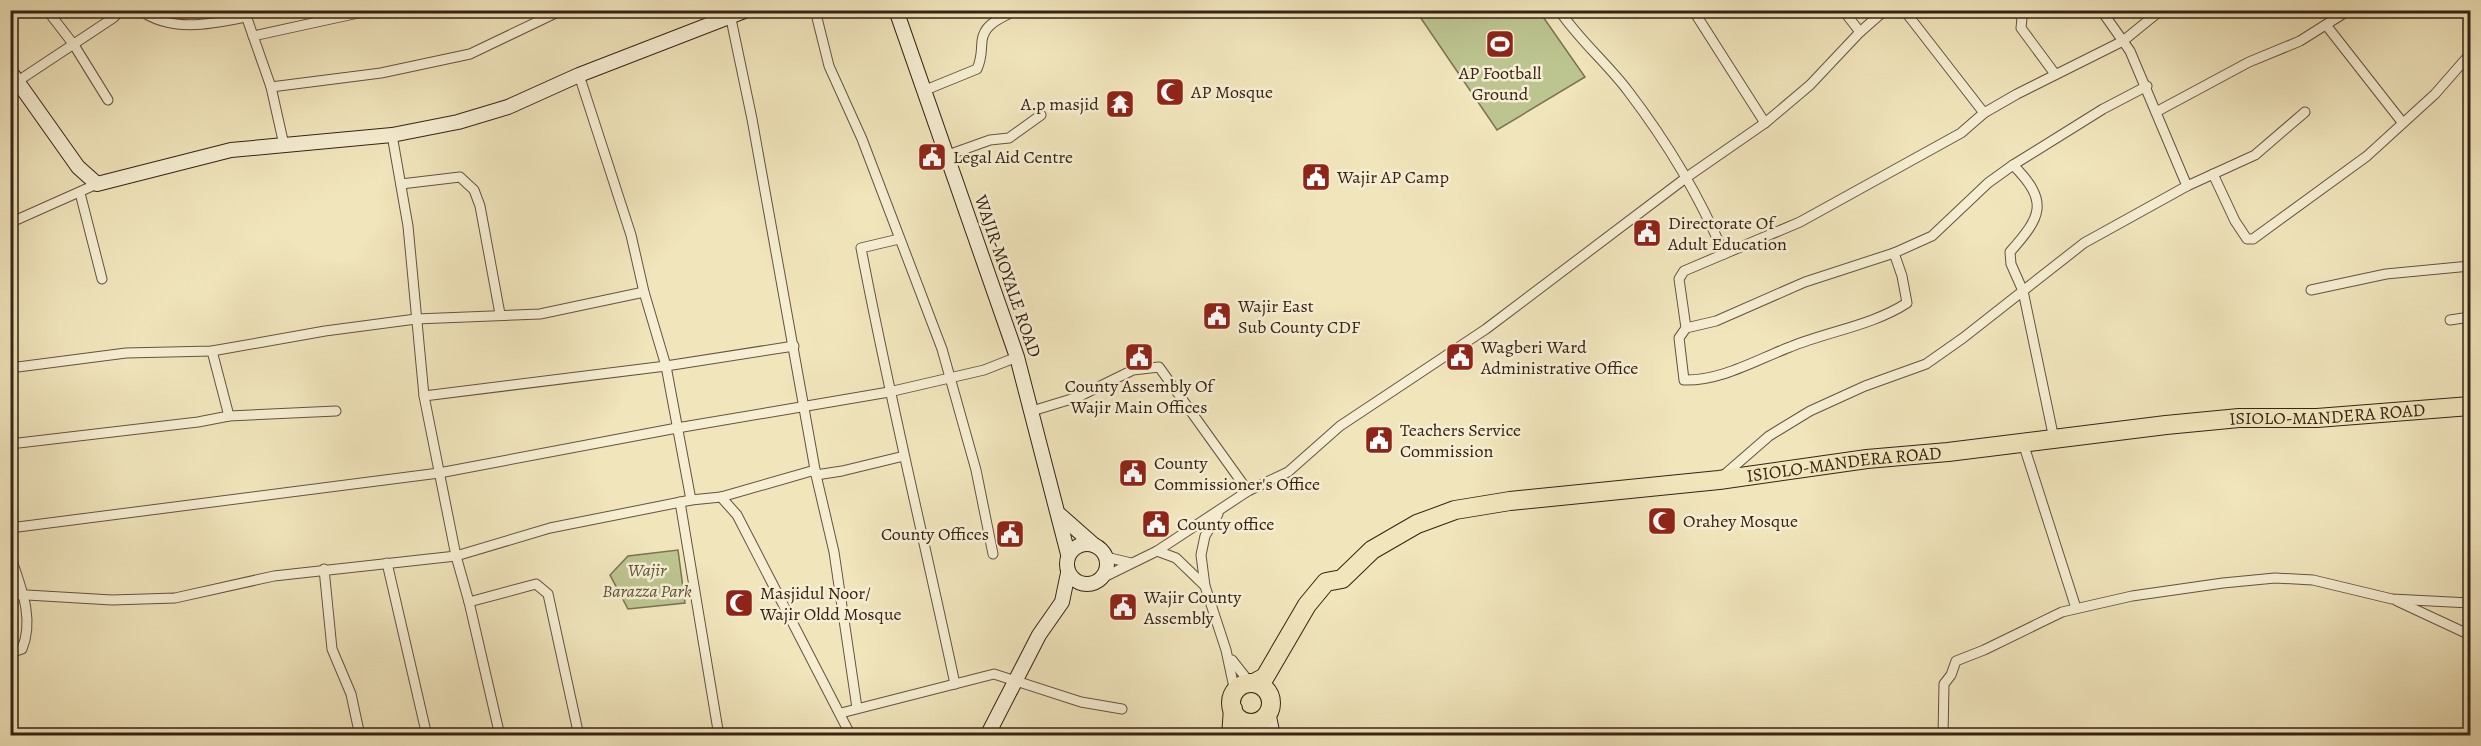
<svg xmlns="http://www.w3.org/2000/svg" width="2481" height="746" font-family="Alegreya,serif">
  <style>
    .green { fill: #bcc48f; stroke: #797352; stroke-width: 1.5 }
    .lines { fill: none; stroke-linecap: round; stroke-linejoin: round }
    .street-casing { stroke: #65533e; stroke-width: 11 }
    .secondary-casing { stroke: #362214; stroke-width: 16 }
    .highway-casing { stroke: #362214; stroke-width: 20 }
    .street { stroke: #f6eed3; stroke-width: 9 }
    .secondary { stroke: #f6eed3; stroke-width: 14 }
    .highway { stroke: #f1e5bc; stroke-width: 18 }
    .labels { text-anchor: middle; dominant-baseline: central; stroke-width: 5; stroke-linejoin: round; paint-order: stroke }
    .poi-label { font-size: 18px; fill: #362214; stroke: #f6eed3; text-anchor: start }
    .street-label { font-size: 18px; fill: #362214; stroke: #f6eed3 }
    .park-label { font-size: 18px; font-style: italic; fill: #5e5339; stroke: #f6eed3 }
  </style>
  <rect width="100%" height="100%" fill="#f1e5bc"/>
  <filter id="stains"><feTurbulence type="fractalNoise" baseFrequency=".00333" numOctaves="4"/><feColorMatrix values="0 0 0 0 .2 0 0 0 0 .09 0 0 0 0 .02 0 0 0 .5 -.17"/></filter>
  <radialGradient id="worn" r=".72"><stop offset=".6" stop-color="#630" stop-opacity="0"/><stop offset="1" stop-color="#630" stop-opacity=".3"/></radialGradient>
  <g class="green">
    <polygon points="1416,11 1539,11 1585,77 1497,130"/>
    <polygon points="678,550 685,603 628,609 610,575 628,556"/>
  </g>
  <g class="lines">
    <g class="street-casing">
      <g id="street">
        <polyline points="47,10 74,45 108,100"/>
        <path d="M140,10C171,33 212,24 246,17"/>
        <polyline points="244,10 271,87 284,145"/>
        <polyline points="815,10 829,66 862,139 942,349 976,470 993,554"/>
        <path d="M1559,10C1579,40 1607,63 1628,91C1667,142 1699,195 1724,254L1800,222L1961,133L1984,113L2017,94L2123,41L2161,10"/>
        <polyline points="1693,10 1765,123"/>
        <polyline points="1843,10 1860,32"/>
        <polyline points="1904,10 1984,113"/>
        <polyline points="2016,10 2022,18 2021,28 2055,74"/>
        <polyline points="2101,10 2130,51 2187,186"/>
        <polyline points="731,19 752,119 816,475 834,552 857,708"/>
        <polyline points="2326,25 2402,122"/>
        <polyline points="253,36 372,10"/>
        <polyline points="579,75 631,235 644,292 666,366 691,500"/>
        <polyline points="18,81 113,18 121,10"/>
        <polyline points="271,87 381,73 470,54 562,10"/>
        <path d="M923,91L977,69C982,58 981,52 982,41C984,23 1002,18 1016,10"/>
        <polyline points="2156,112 2249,62 2300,41 2349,10"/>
        <polyline points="392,135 408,226 424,396 456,556 469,602 500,736"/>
        <polyline points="948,155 990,140 1009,138 1041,115"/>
        <path d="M2013,165C2050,202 2041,217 2010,252L2011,264L2023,291L2054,439"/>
        <polyline points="2213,174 2235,221 2247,239 2253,239 2367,156 2435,94 2470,54"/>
        <polyline points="401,184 460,177 474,190 480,206 500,314"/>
        <polyline points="80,193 102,279"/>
        <polyline points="10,202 14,221 10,231"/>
        <polyline points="14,221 97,184"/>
        <path d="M899,239L861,248C889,395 924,539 955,684"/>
        <path d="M1724,254L1684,271L1679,279L1686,328L1679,338L1684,380C1721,381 1756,360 1790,347C1829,331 1871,326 1907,303L1902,276L1894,253"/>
        <polyline points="2311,290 2386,274 2470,266"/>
        <polyline points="2450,320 2470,317"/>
        <polyline points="1686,328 1716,321 1805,282 1894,253 1932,236 1988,183 2013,165 2103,109 2147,86"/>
        <polyline points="212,351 229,416"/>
        <polyline points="10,368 126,353 212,351 325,331 416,319 540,314 644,292"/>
        <polyline points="424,396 666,366 794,346"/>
        <polyline points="1032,411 1078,397 1133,370 1159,367 1248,491"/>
        <polyline points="2023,443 2076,608"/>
        <polyline points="10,444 198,422 229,416 336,411"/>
        <polyline points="816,475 842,471 904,456"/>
        <polyline points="1723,476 1769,436 1810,411 1865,386 1926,364 1963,338 2084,243 2187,186 2255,155 2305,112"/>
        <polyline points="721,497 815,470"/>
        <polyline points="680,502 719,736"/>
        <polyline points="1218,514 1205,536 1201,555 1205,586 1226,650 1235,692"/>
        <polyline points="10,528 439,473 677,428 889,392 984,370 1017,357"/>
        <polyline points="1157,551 1176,558 1205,586"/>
        <path d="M10,555C20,585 35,618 22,649L10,653"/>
        <polyline points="1106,557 1131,563"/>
        <polyline points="387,563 427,736"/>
        <polyline points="324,569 332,649 351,694 360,736"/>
        <polyline points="1100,579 1157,551 1248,491 1288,472 1340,426 1486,329 1687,177 1765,123 1810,85 1860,32 1885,10"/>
        <polyline points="10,594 112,600 175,598 274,576 456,556 550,528 691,500 721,497 737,515 851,736"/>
        <polyline points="2397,601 2470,635"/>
        <polyline points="469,602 536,584 548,594 579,736"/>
        <polyline points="1232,660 1250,683"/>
        <polyline points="841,713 994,674 1081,702 1122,709"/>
        <polyline points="1943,736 1944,684 1951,675 1956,661 1984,650 2062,612 2132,596 2223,583 2275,578 2313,580 2392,599 2470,603"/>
      </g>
    </g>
    <g class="secondary-casing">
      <g id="secondary">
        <polyline points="896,10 1017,357 1068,554"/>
        <polyline points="10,71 78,167 97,184 231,150 392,135 458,122 508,107 579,75 747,10"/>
        <polyline points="1060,515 1094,545"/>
        <circle cx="1087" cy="564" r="20"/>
        <polyline points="1268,712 1273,736"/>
        <polyline points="1256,722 1266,736"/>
        <polyline points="987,736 1039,635 1062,602 1068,573"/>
      </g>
    </g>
    <g class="highway-casing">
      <g id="highway">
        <path id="s1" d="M1254,683L1265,677L1307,605L1326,582L1342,579L1372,550L1417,524L1455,510L1510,501L1719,480L1867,459L1948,452L2166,425L2239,418H2317L2470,406"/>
        <circle cx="1251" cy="703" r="20"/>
        <polyline points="1231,736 1233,709"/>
      </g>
    </g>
    <use href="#street" class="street"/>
    <use href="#secondary" class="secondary"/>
    <use href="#highway" class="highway"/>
  </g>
  <defs>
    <g id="stadium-square" transform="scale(1.5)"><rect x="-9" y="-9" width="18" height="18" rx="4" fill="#8f2418" stroke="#f6eed3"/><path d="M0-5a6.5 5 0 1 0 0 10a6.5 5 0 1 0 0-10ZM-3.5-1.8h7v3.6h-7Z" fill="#fff"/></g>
    <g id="mosque-square" transform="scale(1.5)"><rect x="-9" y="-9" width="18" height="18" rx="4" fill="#8f2418" stroke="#f6eed3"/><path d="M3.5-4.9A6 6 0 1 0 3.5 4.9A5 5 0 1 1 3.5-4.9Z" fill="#fff"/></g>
    <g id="temple-square" transform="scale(1.5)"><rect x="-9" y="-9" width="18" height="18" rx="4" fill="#8f2418" stroke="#f6eed3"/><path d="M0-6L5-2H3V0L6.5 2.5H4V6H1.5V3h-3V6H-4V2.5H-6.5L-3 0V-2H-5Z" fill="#fff"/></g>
    <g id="civic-square" transform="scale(1.5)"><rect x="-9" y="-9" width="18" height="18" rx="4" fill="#8f2418" stroke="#f6eed3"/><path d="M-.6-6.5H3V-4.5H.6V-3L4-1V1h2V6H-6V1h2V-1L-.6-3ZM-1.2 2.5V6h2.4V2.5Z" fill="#fff"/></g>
  </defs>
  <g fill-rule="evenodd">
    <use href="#stadium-square" x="1500" y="44"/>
    <use href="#mosque-square" x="1170" y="92"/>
    <use href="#temple-square" x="1120" y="104"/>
    <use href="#civic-square" x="932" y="157"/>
    <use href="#civic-square" x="1316" y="177"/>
    <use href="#civic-square" x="1647" y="233"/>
    <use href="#civic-square" x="1217" y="316"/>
    <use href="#civic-square" x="1139" y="357"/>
    <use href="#civic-square" x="1460" y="357"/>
    <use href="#civic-square" x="1379" y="440"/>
    <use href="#civic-square" x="1133" y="473"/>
    <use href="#mosque-square" x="1662" y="521"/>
    <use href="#civic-square" x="1156" y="524"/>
    <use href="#civic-square" x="1010" y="534"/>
    <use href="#mosque-square" x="739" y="603"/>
    <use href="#civic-square" x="1123" y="607"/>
  </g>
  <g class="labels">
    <g class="poi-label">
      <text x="1500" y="73" text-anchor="middle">AP Football<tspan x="1500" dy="21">Ground</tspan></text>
      <text x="1191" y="92">AP Mosque</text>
      <text x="1099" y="104" text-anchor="end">A.p masjid</text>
      <text x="953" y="157">Legal Aid Centre</text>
      <text x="1337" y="177">Wajir AP Camp</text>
      <text x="1668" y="223">Directorate Of<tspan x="1668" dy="21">Adult Education</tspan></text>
      <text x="1238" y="306">Wajir East<tspan x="1238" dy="21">Sub County CDF</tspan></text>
      <text x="1481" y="347">Wagberi Ward<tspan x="1481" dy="21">Administrative Office</tspan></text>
      <text x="1139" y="386" text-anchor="middle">County Assembly Of<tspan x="1139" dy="21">Wajir Main Offices</tspan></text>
      <text x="1400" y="430">Teachers Service<tspan x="1400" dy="21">Commission</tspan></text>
      <text x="1154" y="463">County<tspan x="1154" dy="21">Commissioner's Office</tspan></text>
      <text x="1683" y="521">Orahey Mosque</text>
      <text x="1177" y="524">County office</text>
      <text x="989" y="534" text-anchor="end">County Offices</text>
      <text x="760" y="593">Masjidul Noor/<tspan x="760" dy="21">Wajir Oldd Mosque</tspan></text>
      <text x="1144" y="597">Wajir County<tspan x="1144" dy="21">Assembly</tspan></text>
    </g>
    <g class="street-label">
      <text transform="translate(1008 276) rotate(71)">WAJIR-MOYALE ROAD</text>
      <text stroke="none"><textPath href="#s1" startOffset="1154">ISIOLO-MANDERA ROAD</textPath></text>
      <text stroke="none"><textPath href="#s1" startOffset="668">ISIOLO-MANDERA ROAD</textPath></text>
    </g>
    <g class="park-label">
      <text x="647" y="570">Wajir<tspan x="647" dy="21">Barazza Park</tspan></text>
    </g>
  </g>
  <rect width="2481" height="746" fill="none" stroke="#f1e5bc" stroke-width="36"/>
  <rect x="12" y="12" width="2457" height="722" fill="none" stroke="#362214" stroke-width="3"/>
  <rect x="18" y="18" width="2445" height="710" fill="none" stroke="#362214" stroke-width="1.5"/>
  <rect width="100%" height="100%" filter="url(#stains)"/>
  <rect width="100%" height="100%" fill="url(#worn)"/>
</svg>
